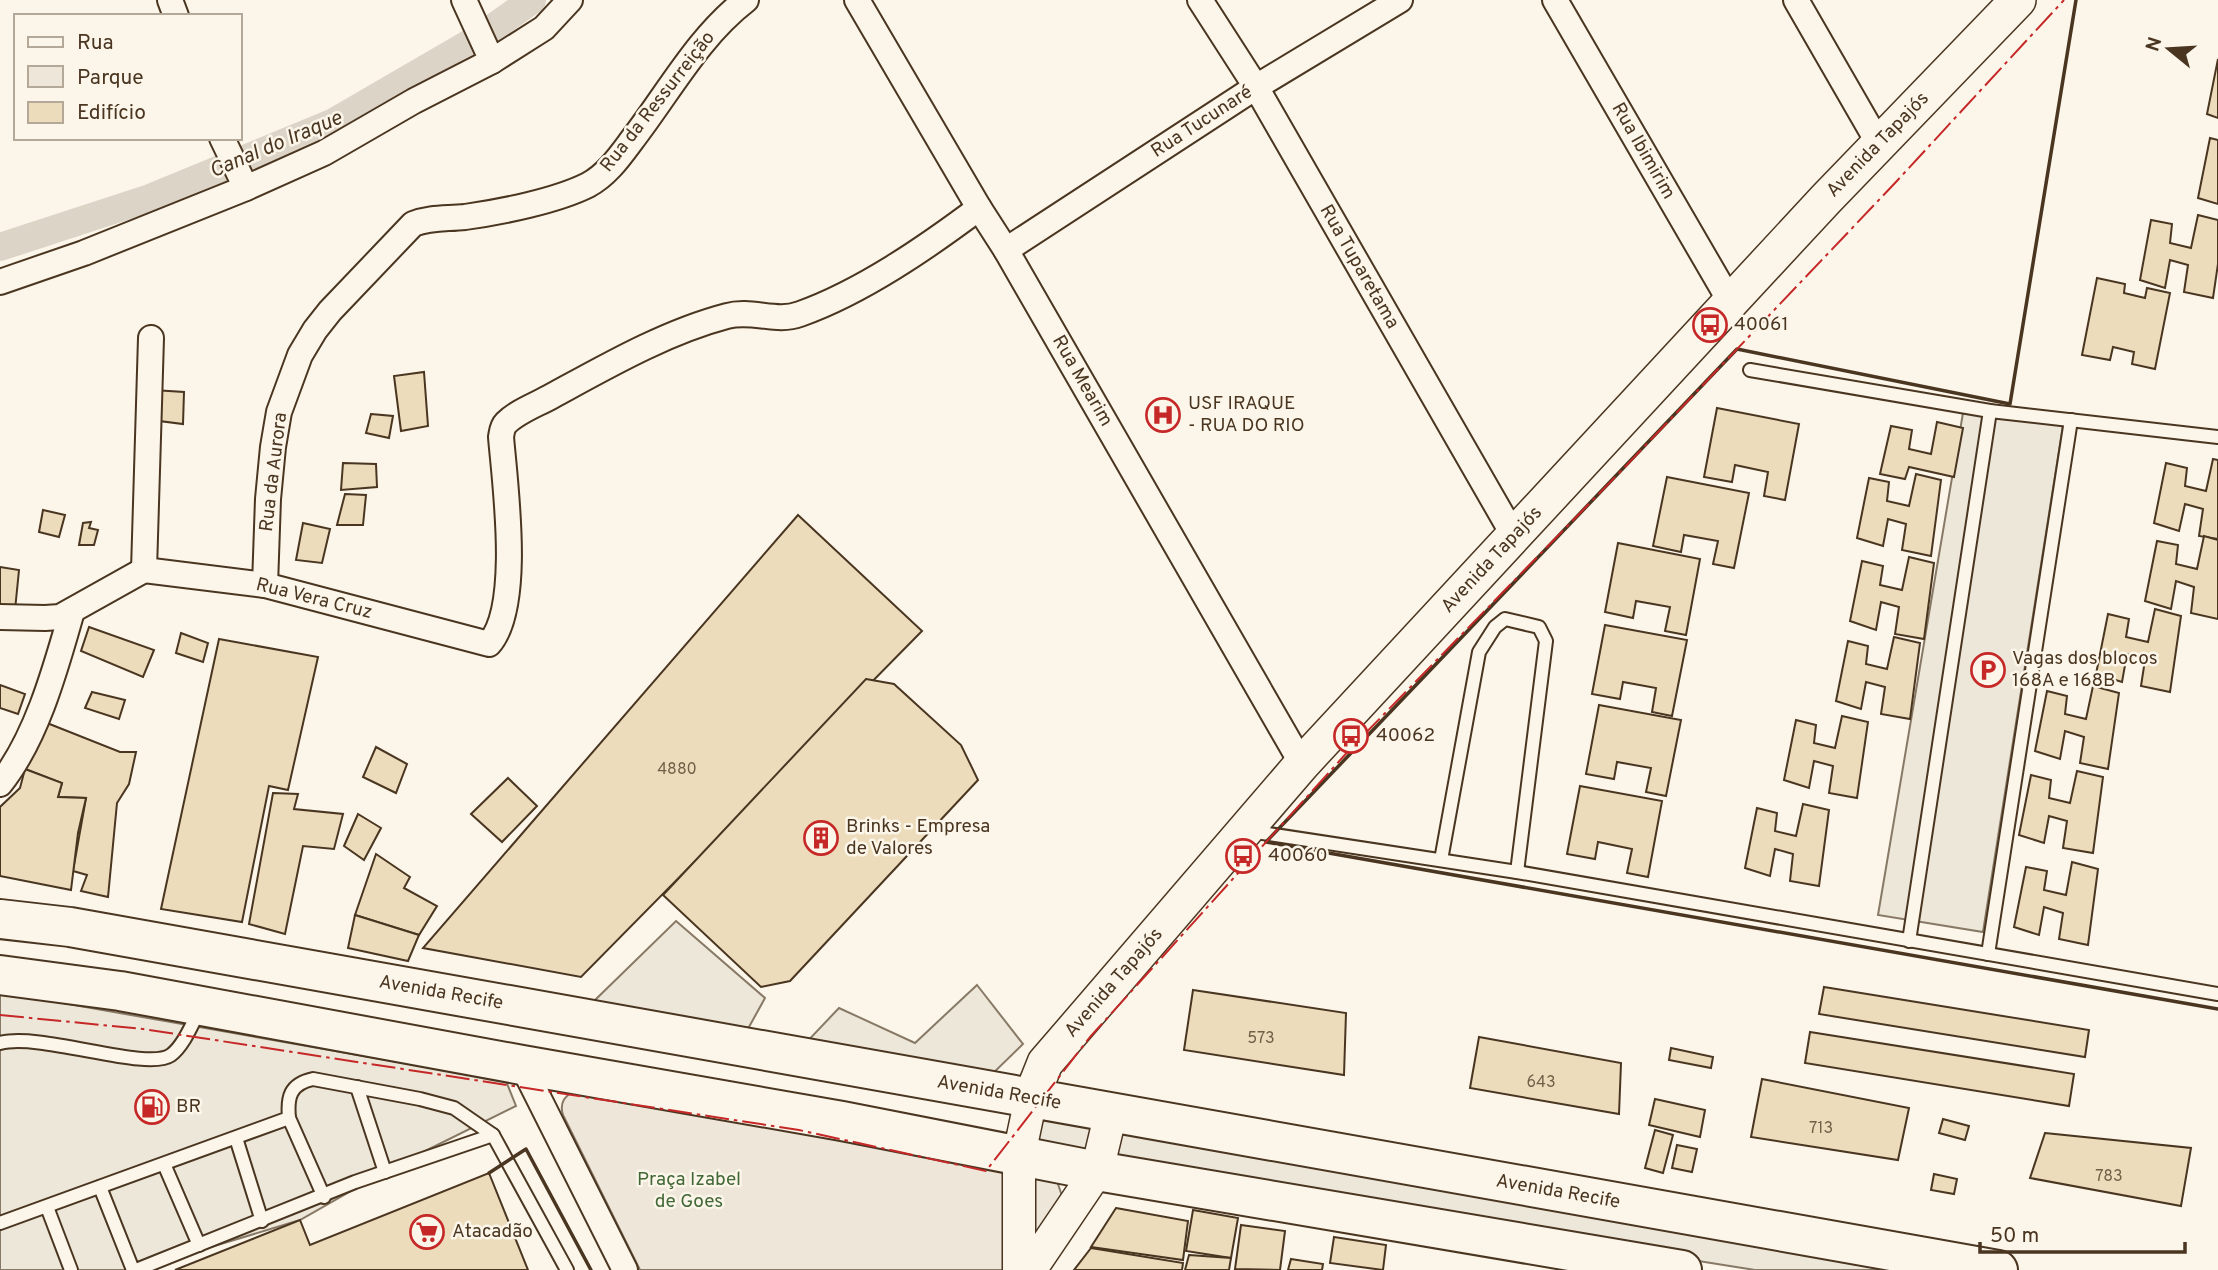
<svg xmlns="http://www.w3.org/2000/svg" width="2218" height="1270" font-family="Overpass,sans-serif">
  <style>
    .green { fill: #ede6d9; stroke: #887966; stroke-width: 2 }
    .parking { fill: #ede7d9; stroke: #887966; stroke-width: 2 }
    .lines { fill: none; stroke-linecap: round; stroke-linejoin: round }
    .canal { stroke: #dcd4c6; stroke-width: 28 }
    .building { fill: #ecdcbc; stroke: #4a3520; stroke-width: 2 }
    .service-casing { stroke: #4a3520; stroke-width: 16 }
    .minor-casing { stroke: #4a3520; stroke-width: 28 }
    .tertiary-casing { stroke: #4a3520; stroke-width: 35 }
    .secondary-casing { stroke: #4a3520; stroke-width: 38 }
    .primary-casing { stroke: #4a3520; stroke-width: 42 }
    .service { stroke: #fbf6e9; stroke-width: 12 }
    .minor { stroke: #fbf6e9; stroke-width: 24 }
    .tertiary { stroke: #fbf6e9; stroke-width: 32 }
    .secondary { stroke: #fbf6e9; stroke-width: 35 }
    .primary { stroke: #fbf6e9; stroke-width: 38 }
    .wall { stroke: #4a3520; stroke-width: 3.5 }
    .power { stroke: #c62828; stroke-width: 2; stroke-dasharray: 24 5 3.5 5; stroke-linecap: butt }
    .labels { text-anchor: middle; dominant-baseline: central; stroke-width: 5; stroke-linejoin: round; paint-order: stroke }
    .number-label { font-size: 16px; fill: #725f47 }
    .street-label { font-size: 19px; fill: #4a3520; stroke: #fbf6e9 }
    .poi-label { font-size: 19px; fill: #4a3520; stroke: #fbf6e9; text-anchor: start }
    .park-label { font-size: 19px; fill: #436837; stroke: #fbf6e9 }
    .water-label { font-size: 21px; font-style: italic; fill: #4a3520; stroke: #fbf6e9 }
  </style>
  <rect width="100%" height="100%" fill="#fbf6e9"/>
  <path class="green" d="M574,1090L1000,1165L1057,1181L1062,1196L1015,1270H640L563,1115C559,1102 565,1097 574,1090Z"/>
  <g class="parking">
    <polygon points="1964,407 1989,419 2064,419 1983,932 1878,915"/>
    <polygon points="676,921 765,998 744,1036 593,1002"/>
    <polygon points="977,985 1023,1044 982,1084 800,1049 839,1008 915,1043"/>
    <polygon points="0,992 506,1081 516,1106 395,1166 300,1220 135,1270 0,1270"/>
    <polygon points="1039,1108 1946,1270 1755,1270 1251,1190 1031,1149"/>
  </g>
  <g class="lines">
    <polyline class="canal" points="0,247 150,198 332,123 480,37 532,0"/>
  </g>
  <g class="building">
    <polygon points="2218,59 2218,118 2207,114"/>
    <polygon points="2210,138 2218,140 2218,204 2198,198"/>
    <polygon points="2198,215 2218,220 2218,264 2213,298 2184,292 2188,265 2170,260 2165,288 2140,280 2151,220 2172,224 2170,243 2191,248"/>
    <polygon points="2097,278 2125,284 2124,293 2145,298 2147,288 2170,293 2155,369 2132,364 2134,352 2113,347 2110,360 2082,355"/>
    <polygon points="424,372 428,426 401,431 394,376"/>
    <polygon points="153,390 184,392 183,424 152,420"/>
    <polygon points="1717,408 1799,424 1785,500 1764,496 1768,472 1735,465 1732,482 1704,477"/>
    <polygon points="371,414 393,416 389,438 366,433"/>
    <polygon points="1937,422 1963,428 1954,477 1909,467 1905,479 1880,474 1891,426 1912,430 1909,449 1931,454"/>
    <polygon points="2213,459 2218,460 2218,539 2199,536 2203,509 2185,504 2179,531 2154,523 2166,463 2187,468 2185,486 2206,491"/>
    <polygon points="343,463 376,464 377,487 341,490"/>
    <polygon points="1916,474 1941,480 1931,556 1902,550 1906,524 1888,519 1883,546 1857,538 1869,478 1889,482 1887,501 1909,506"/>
    <polygon points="1667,477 1749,493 1734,568 1713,564 1718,541 1684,535 1681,552 1653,546"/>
    <polygon points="345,494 366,495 363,525 337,525"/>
    <polygon points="43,510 65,515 59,537 39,532"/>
    <polygon points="798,515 922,631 581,977 423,948"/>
    <polygon points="91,522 89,528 98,530 94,545 79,545 83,523"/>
    <polygon points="303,523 330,529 322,563 296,560"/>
    <polygon points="2204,536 2218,540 2218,619 2191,613 2194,587 2176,581 2171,609 2145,601 2157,541 2178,545 2176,564 2197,569"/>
    <polygon points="1618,543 1700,559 1686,635 1665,631 1670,607 1636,601 1633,618 1605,612"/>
    <polygon points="1909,557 1934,563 1924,639 1895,634 1899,607 1881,602 1876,630 1850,621 1862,561 1883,566 1880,585 1902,590"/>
    <polygon points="0,567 19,570 15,610 0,610"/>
    <polygon points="2155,609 2181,616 2170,692 2141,686 2145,660 2127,654 2122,682 2096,674 2108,614 2129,619 2126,637 2148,642"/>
    <polygon points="1605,625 1687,640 1672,716 1652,712 1656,688 1623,682 1620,699 1592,694"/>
    <polygon points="89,627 154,650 143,677 81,651"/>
    <polygon points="181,633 208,643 203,662 176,653"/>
    <polygon points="1894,637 1920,643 1910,719 1881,714 1885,687 1866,682 1861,709 1836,701 1848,641 1868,646 1866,664 1887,669"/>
    <polygon points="219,639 318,657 288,790 269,786 242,922 161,909"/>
    <polygon points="866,679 894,684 961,745 978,780 790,981 761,987 663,895"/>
    <polygon points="0,685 25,694 18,714 0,708"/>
    <polygon points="2093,686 2119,693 2108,769 2080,763 2084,737 2065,731 2060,759 2035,751 2047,691 2067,696 2065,714 2086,719"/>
    <polygon points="92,692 125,700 119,719 85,708"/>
    <polygon points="1599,705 1681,720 1666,796 1646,792 1651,768 1617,762 1614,779 1586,774"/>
    <polygon points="1842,716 1868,722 1857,798 1829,793 1833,766 1814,761 1809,788 1784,780 1796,720 1816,725 1814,743 1835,748"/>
    <polygon points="47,723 120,752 136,752 129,784 117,803 108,897 81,891 87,875 73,871 86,798 58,797 62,783 25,769"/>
    <polygon points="376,747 407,764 396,793 363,777"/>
    <polygon points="25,769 62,783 58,797 86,798 78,833 71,890 0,876 0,807 20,788"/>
    <polygon points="2077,771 2103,777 2093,853 2063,848 2067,821 2049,816 2044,843 2019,835 2031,775 2051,780 2049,798 2070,803"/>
    <polygon points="508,778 537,806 502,842 471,814"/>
    <polygon points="1580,786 1662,801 1648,877 1627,873 1632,849 1598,842 1595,859 1567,854"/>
    <polygon points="273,793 298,794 294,809 343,814 334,849 303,846 285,934 249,924"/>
    <polygon points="1803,804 1829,810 1819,886 1790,881 1793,854 1775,849 1770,876 1745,868 1757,808 1777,813 1775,831 1796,836"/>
    <polygon points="358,814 381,828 364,860 344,846"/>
    <polygon points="376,854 410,877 404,888 437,906 419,935 355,915"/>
    <polygon points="2072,862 2098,869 2088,945 2059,939 2063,913 2044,907 2039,935 2014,927 2026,867 2047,871 2044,890 2066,895"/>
    <polygon points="355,915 419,935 408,961 348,948"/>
    <polygon points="1824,987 2089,1030 2085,1057 1819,1014"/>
    <polygon points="1193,990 1346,1013 1344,1075 1184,1050"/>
    <polygon points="1810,1032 2074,1074 2069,1106 1805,1063"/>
    <polygon points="1479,1037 1621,1063 1619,1114 1470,1088"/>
    <polygon points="1671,1048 1713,1057 1711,1068 1669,1060"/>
    <polygon points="1762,1079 1909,1108 1898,1160 1751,1137"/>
    <polygon points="1655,1099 1705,1110 1700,1137 1649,1125"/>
    <polygon points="1943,1119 1969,1126 1965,1140 1939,1133"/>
    <polygon points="1655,1130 1673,1135 1663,1173 1645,1168"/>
    <polygon points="2045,1133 2191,1148 2181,1206 2030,1178"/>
    <polygon points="1677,1145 1697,1149 1692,1172 1672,1168"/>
    <polygon points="489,1173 528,1270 175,1270 300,1220 310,1245"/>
    <polygon points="1934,1174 1957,1179 1954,1194 1931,1190"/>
    <polygon points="1116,1208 1188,1221 1183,1260 1091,1247"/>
    <polygon points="1193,1210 1238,1218 1231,1258 1186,1251"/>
    <polygon points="1241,1225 1285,1231 1280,1270 1235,1269"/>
    <polygon points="1334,1237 1386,1245 1383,1270 1330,1263"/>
    <polygon points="1091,1248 1183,1263 1182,1270 1074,1270"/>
    <polygon points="1189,1255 1231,1258 1229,1270 1185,1270"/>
    <polygon points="1291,1259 1323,1264 1322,1270 1288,1270"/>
  </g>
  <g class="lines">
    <g class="service-casing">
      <g id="service">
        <polyline points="1750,370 1990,411 2218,437"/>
        <polyline points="1249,831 1517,872 2218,994"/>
        <polyline points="1441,860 1479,652 1495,627 1505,619 1539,627 1546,641 1517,872"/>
        <polyline points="1909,941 1990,411"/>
        <polyline points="1988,954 2071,420"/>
        <path d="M0,1043C41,1032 147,1072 171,1055C184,1045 192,1024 200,1009"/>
        <polyline points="357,1087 385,1172"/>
        <polyline points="289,1118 324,1197"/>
        <polyline points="493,1135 567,1270"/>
        <polyline points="236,1138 262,1221"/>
        <polyline points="164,1164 199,1245"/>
        <polyline points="100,1187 133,1270"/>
        <polyline points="47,1207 71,1270"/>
        <path d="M0,1223L289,1118C287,1097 290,1084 313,1079L420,1099L454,1108L493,1135L355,1182L136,1270"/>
      </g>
    </g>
    <g class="minor-casing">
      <g id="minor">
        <polyline points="170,0 176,16"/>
        <polyline points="464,0 492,61"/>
        <polyline points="857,0 979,208 1006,250 1302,764"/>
        <polyline points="1200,0 1256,87 1514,536"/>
        <polyline points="1555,0 1731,303"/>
        <polyline points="1796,0 1879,144"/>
        <polyline points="222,138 246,188"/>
        <polyline points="1006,250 1256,87 1400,0"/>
        <polyline points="0,282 84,253 246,188 324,153 414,101 492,61 544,28 570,0"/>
        <path d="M144,570L265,585L489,644C522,607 505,485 501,437C502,432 502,427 506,423C518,411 538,404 552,396C607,366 666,332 727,316C752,309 776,323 800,314C862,292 927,247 979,208"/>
        <polyline points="144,570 151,338"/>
        <path d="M265,585L268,499L273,447L279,412L300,355L315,330L330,311L413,224C431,217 446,219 465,217C501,212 556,201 588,185C607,175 620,156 632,140C669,92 698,37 746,0"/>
        <polyline points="0,617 45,618 60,617 144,570"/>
        <path d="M0,784C37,738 56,667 72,611"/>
        <polyline points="522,1065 625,1270"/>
      </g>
    </g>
    <g class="tertiary-casing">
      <g id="tertiary">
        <polyline points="1019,1270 1019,1155 1031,1098"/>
        <polyline points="1030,1270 1097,1171 1111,1112"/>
      </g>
    </g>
    <g class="secondary-casing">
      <polyline id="secondary" points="1031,1098 1045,1063 1302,764 1826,199 2018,0"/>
    </g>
    <g class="primary-casing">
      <g id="primary">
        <polyline points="0,919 70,927 1998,1270"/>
        <polyline points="0,975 120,991 522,1065 842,1121 1097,1171 1682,1270"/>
      </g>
    </g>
    <use href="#service" class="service"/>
    <use href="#minor" class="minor"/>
    <use href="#tertiary" class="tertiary"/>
    <use href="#secondary" class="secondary"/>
    <use href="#primary" class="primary"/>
    <g class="wall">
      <polyline points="2076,0 2010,404 1737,349 1266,842 2218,1009"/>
      <polyline points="489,1173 526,1149 591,1270"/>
    </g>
    <polyline class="power" points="0,1015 143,1029 799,1130 986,1171 1090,1037 1352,747 1623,469 1895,183 2064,0"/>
  </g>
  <defs>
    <g id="bus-ring" transform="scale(1.75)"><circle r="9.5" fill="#fbf6e9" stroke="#c62828" stroke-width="1.5"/><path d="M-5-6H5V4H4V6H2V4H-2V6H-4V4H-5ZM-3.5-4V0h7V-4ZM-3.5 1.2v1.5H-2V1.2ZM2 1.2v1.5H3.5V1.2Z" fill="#c62828"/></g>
    <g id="hospital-ring" transform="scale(1.75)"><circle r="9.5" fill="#fbf6e9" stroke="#c62828" stroke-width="1.5"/><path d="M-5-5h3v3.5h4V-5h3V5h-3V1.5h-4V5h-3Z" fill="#c62828"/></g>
    <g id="parking-ring" transform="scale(1.75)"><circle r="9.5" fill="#fbf6e9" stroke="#c62828" stroke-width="1.5"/><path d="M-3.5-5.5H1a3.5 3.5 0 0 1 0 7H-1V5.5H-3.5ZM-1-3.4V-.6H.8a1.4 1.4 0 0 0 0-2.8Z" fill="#c62828"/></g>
    <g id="building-ring" transform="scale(1.75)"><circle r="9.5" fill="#fbf6e9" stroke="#c62828" stroke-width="1.5"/><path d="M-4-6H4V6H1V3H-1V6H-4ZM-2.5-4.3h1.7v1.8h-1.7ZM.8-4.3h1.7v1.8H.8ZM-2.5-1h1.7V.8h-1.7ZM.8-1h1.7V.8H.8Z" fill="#c62828"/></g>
    <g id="fuel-ring" transform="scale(1.75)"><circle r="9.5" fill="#fbf6e9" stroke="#c62828" stroke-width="1.5"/><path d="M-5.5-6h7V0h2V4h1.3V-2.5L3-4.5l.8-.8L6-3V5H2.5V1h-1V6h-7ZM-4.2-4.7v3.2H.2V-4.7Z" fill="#c62828"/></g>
    <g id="supermarket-ring" transform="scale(1.75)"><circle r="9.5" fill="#fbf6e9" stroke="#c62828" stroke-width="1.5"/><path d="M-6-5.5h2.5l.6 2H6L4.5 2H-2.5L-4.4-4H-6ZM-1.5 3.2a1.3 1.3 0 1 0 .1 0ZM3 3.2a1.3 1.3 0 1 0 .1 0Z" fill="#c62828"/></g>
  </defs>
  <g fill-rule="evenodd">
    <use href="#bus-ring" x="1710" y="325"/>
    <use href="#hospital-ring" x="1163" y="415"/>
    <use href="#parking-ring" x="1988" y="670"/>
    <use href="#bus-ring" x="1351" y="736"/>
    <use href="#building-ring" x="821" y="838"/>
    <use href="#bus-ring" x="1243" y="856"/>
    <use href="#fuel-ring" x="152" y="1107"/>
    <use href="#supermarket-ring" x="427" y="1232"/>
  </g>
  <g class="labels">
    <g class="number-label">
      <text x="677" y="770">4880</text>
      <text x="1261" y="1039">573</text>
      <text x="1541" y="1083">643</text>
      <text x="1821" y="1129">713</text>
      <text x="2109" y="1177">783</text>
    </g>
    <g class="street-label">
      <text transform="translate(658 102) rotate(-52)">Rua da Ressurreição</text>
      <text transform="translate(1202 122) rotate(-33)">Rua Tucunaré</text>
      <text transform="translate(1878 145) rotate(-46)">Avenida Tapajós</text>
      <text transform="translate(1643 151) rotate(60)">Rua Ibimirim</text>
      <text transform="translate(1359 267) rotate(60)">Rua Tuparetama</text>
      <text transform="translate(1082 381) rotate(60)">Rua Mearim</text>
      <text transform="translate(274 472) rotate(-83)">Rua da Aurora</text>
      <text transform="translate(1492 560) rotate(-47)">Avenida Tapajós</text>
      <text transform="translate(314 599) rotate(14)">Rua Vera Cruz</text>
      <text transform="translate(1114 983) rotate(-49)">Avenida Tapajós</text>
      <text transform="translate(441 993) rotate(10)">Avenida Recife</text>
      <text transform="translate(999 1093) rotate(10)">Avenida Recife</text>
      <text transform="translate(1558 1192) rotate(10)">Avenida Recife</text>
    </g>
    <g class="poi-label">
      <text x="1734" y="325">40061</text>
      <text x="1188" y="404">USF IRAQUE<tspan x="1188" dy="22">- RUA DO RIO</tspan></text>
      <text x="2012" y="659">Vagas dos blocos<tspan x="2012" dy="22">168A e 168B</tspan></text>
      <text x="1376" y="736">40062</text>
      <text x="846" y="827">Brinks - Empresa<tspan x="846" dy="22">de Valores</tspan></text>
      <text x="1268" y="856">40060</text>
      <text x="176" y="1107">BR</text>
      <text x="452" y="1232">Atacadão</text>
    </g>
    <g class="park-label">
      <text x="689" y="1180">Praça Izabel<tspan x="689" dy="22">de Goes</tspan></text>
    </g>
    <g class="water-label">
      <text transform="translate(276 145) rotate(-23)">Canal do Iraque</text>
    </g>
  </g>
  <rect x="14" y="14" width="228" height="126" fill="#fbf6e9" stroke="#b4a999" stroke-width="2"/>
  <rect x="28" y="37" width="35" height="10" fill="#fbf6e9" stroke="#b4a999" stroke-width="2"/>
  <text x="77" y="49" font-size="21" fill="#4a3520">Rua</text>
  <rect x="28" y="66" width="35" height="21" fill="#ede6d9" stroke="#b4a999" stroke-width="2"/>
  <text x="77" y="84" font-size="21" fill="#4a3520">Parque</text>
  <rect x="28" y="102" width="35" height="21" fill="#ecdcbc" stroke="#b4a999" stroke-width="2"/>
  <text x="77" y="119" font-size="21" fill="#4a3520">Edifício</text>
  <g transform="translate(2169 49) rotate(288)" stroke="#fbf6e9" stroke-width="5" paint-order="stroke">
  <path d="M0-5L12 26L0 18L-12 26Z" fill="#4a3520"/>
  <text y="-10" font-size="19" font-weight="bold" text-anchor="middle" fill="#4a3520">N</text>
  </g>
  <path d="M1980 1242v10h205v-10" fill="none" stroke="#4a3520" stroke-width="3.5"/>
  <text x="1990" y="1242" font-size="21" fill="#4a3520" stroke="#fbf6e9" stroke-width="5" paint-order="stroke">50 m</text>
</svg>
